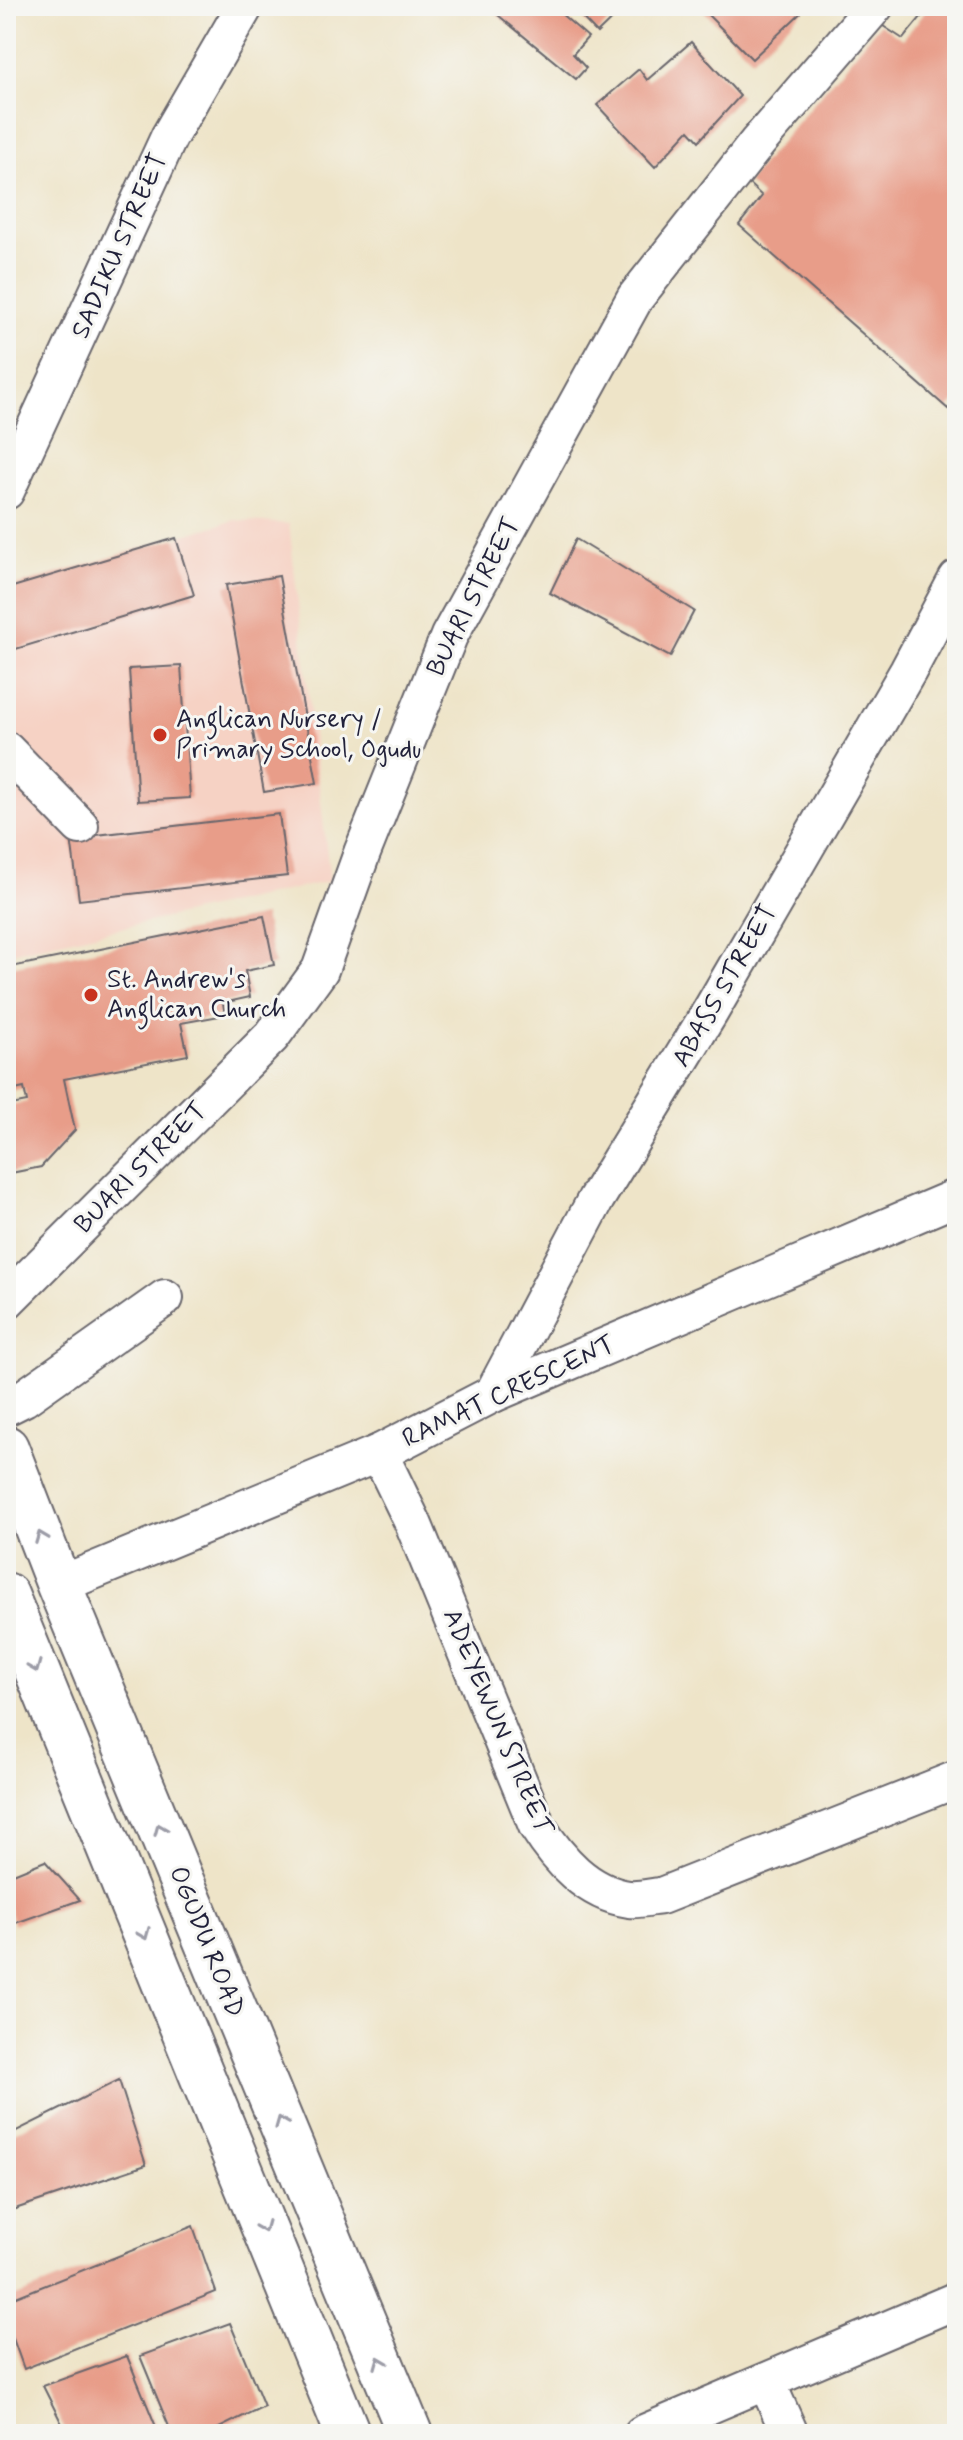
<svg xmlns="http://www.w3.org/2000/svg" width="963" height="2440" font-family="Mynerve,sans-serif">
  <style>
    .built { fill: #f6d2c4 }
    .building { fill: #e89d89 }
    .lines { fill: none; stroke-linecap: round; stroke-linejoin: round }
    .minor-casing { stroke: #69666c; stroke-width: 40 }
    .major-casing { stroke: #69666c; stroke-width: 48 }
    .minor { stroke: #fff; stroke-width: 36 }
    .major { stroke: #fff; stroke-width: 44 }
    .oneway { stroke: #9c9ca7 }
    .poi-dot { fill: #c8321e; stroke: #f6f6f2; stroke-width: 3 }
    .labels { text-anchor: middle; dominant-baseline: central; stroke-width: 6; stroke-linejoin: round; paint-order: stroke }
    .street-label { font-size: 26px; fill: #22223b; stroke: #f6f6f2 }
    .poi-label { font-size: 26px; fill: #22223b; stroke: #f6f6f2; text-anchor: start }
  </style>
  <rect width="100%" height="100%" fill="#f6f6f2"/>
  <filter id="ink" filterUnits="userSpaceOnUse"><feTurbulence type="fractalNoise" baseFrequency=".0125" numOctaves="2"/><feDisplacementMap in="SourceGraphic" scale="16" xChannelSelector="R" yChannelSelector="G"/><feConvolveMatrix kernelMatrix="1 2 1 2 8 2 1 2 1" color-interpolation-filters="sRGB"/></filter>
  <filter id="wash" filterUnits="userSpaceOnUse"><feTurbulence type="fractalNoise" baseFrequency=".006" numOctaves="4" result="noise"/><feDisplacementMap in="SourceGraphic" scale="32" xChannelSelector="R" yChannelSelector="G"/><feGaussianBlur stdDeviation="1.8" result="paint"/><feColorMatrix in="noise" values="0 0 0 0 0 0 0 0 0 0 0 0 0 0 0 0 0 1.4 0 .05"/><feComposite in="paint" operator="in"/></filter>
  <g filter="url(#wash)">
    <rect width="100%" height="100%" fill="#eee4c8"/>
    <polygon class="built" points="235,520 289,524 330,881 6,954 6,589"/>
    <g id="blocks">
      <g class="building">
        <polygon points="487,6 552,6 588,37 573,54 586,68 576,79"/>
        <polygon points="571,6 625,6 597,33"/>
        <polygon points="699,6 808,6 752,59"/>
        <polygon points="930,6 957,6 957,399 948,409 739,225 762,196 747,182 880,24 903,39"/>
        <polygon points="691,42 740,96 699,141 689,130 655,167 597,105 639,69 647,80"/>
        <polygon points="176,538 194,595 6,652 6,589"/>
        <polygon points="576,539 694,611 670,657 550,593"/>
        <polygon points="279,576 317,783 264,792 226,585"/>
        <polygon points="181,666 190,798 138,801 129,669"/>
        <polygon points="279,814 287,876 79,900 71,838"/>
        <polygon points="264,916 274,965 245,971 250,997 223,1003 225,1015 181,1023 188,1055 64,1079 75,1130 41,1167 6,1174 6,1106 27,1102 24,1088 6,1092 6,968"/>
        <polygon points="45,1861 80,1900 13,1924 6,1896 6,1877"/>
        <polygon points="119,2080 146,2165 6,2212 6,2136"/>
        <polygon points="193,2226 216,2292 24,2369 6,2319 6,2301"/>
        <polygon points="230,2323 264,2406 207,2434 172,2434 140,2356"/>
        <polygon points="127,2356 159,2434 67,2434 43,2386"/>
      </g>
    </g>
  </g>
  <g filter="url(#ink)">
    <use href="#blocks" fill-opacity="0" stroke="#69666c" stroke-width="2"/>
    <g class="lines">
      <g class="minor-casing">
        <g id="minor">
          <polyline points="6,491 169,137 245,6"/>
          <polyline points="6,750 80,826"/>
          <polyline points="6,1301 272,1036 320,970 362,853 449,636 635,298 758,142 875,6"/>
          <polyline points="493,1394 596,1199 710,1012 825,814 908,671 957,579"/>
          <polyline points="6,1407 24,1398 165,1298"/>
          <path d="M379,1453L413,1523L537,1826C558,1859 587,1893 629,1899C639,1900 651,1897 661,1896L957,1779"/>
          <polyline points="59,1585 379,1453 493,1394 957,1197"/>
          <polyline points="767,2383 790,2434"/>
          <polyline points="642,2434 957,2300"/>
        </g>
      </g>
      <g class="major-casing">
        <g id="major">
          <polyline points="6,1448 59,1585 410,2434"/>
          <polyline points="6,1595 348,2434"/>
        </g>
      </g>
      <use href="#minor" class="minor"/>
      <use href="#major" class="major"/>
    </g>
    <defs><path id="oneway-chevron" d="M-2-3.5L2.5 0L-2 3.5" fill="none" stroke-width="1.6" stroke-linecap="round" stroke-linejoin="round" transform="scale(2)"/></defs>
    <g class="oneway">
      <use href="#oneway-chevron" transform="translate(41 1537) rotate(-111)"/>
      <use href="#oneway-chevron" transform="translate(35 1667) rotate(68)"/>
      <use href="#oneway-chevron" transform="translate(160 1829) rotate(-112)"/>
      <use href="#oneway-chevron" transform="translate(144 1934) rotate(68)"/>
      <use href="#oneway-chevron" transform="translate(281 2122) rotate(-112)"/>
      <use href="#oneway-chevron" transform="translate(263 2227) rotate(68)"/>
      <use href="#oneway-chevron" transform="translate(380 2362) rotate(-112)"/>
    </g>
  </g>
  <g class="poi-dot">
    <circle cx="160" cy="735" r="8"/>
    <circle cx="91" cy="995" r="8"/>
  </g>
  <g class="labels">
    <g class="street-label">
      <text transform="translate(120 246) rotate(-66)">SADIKU STREET</text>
      <text transform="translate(474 597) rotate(-63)">BUARI STREET</text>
      <text transform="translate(725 986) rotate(-60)">ABASS STREET</text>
      <text transform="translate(141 1168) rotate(-45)">BUARI STREET</text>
      <text transform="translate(509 1392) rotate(-25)">RAMAT CRESCENT</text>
      <text transform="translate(497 1722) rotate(67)">ADEYEWUN STREET</text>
      <text transform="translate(206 1942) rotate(68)">OGUDU ROAD</text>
    </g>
    <g class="poi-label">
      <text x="176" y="720">Anglican Nursery /<tspan x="176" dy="30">Primary School, Ogudu</tspan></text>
      <text x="107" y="980">St. Andrew's<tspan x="107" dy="30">Anglican Church</tspan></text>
    </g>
  </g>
  <rect width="963" height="2440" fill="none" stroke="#f6f6f2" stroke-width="32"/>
</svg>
